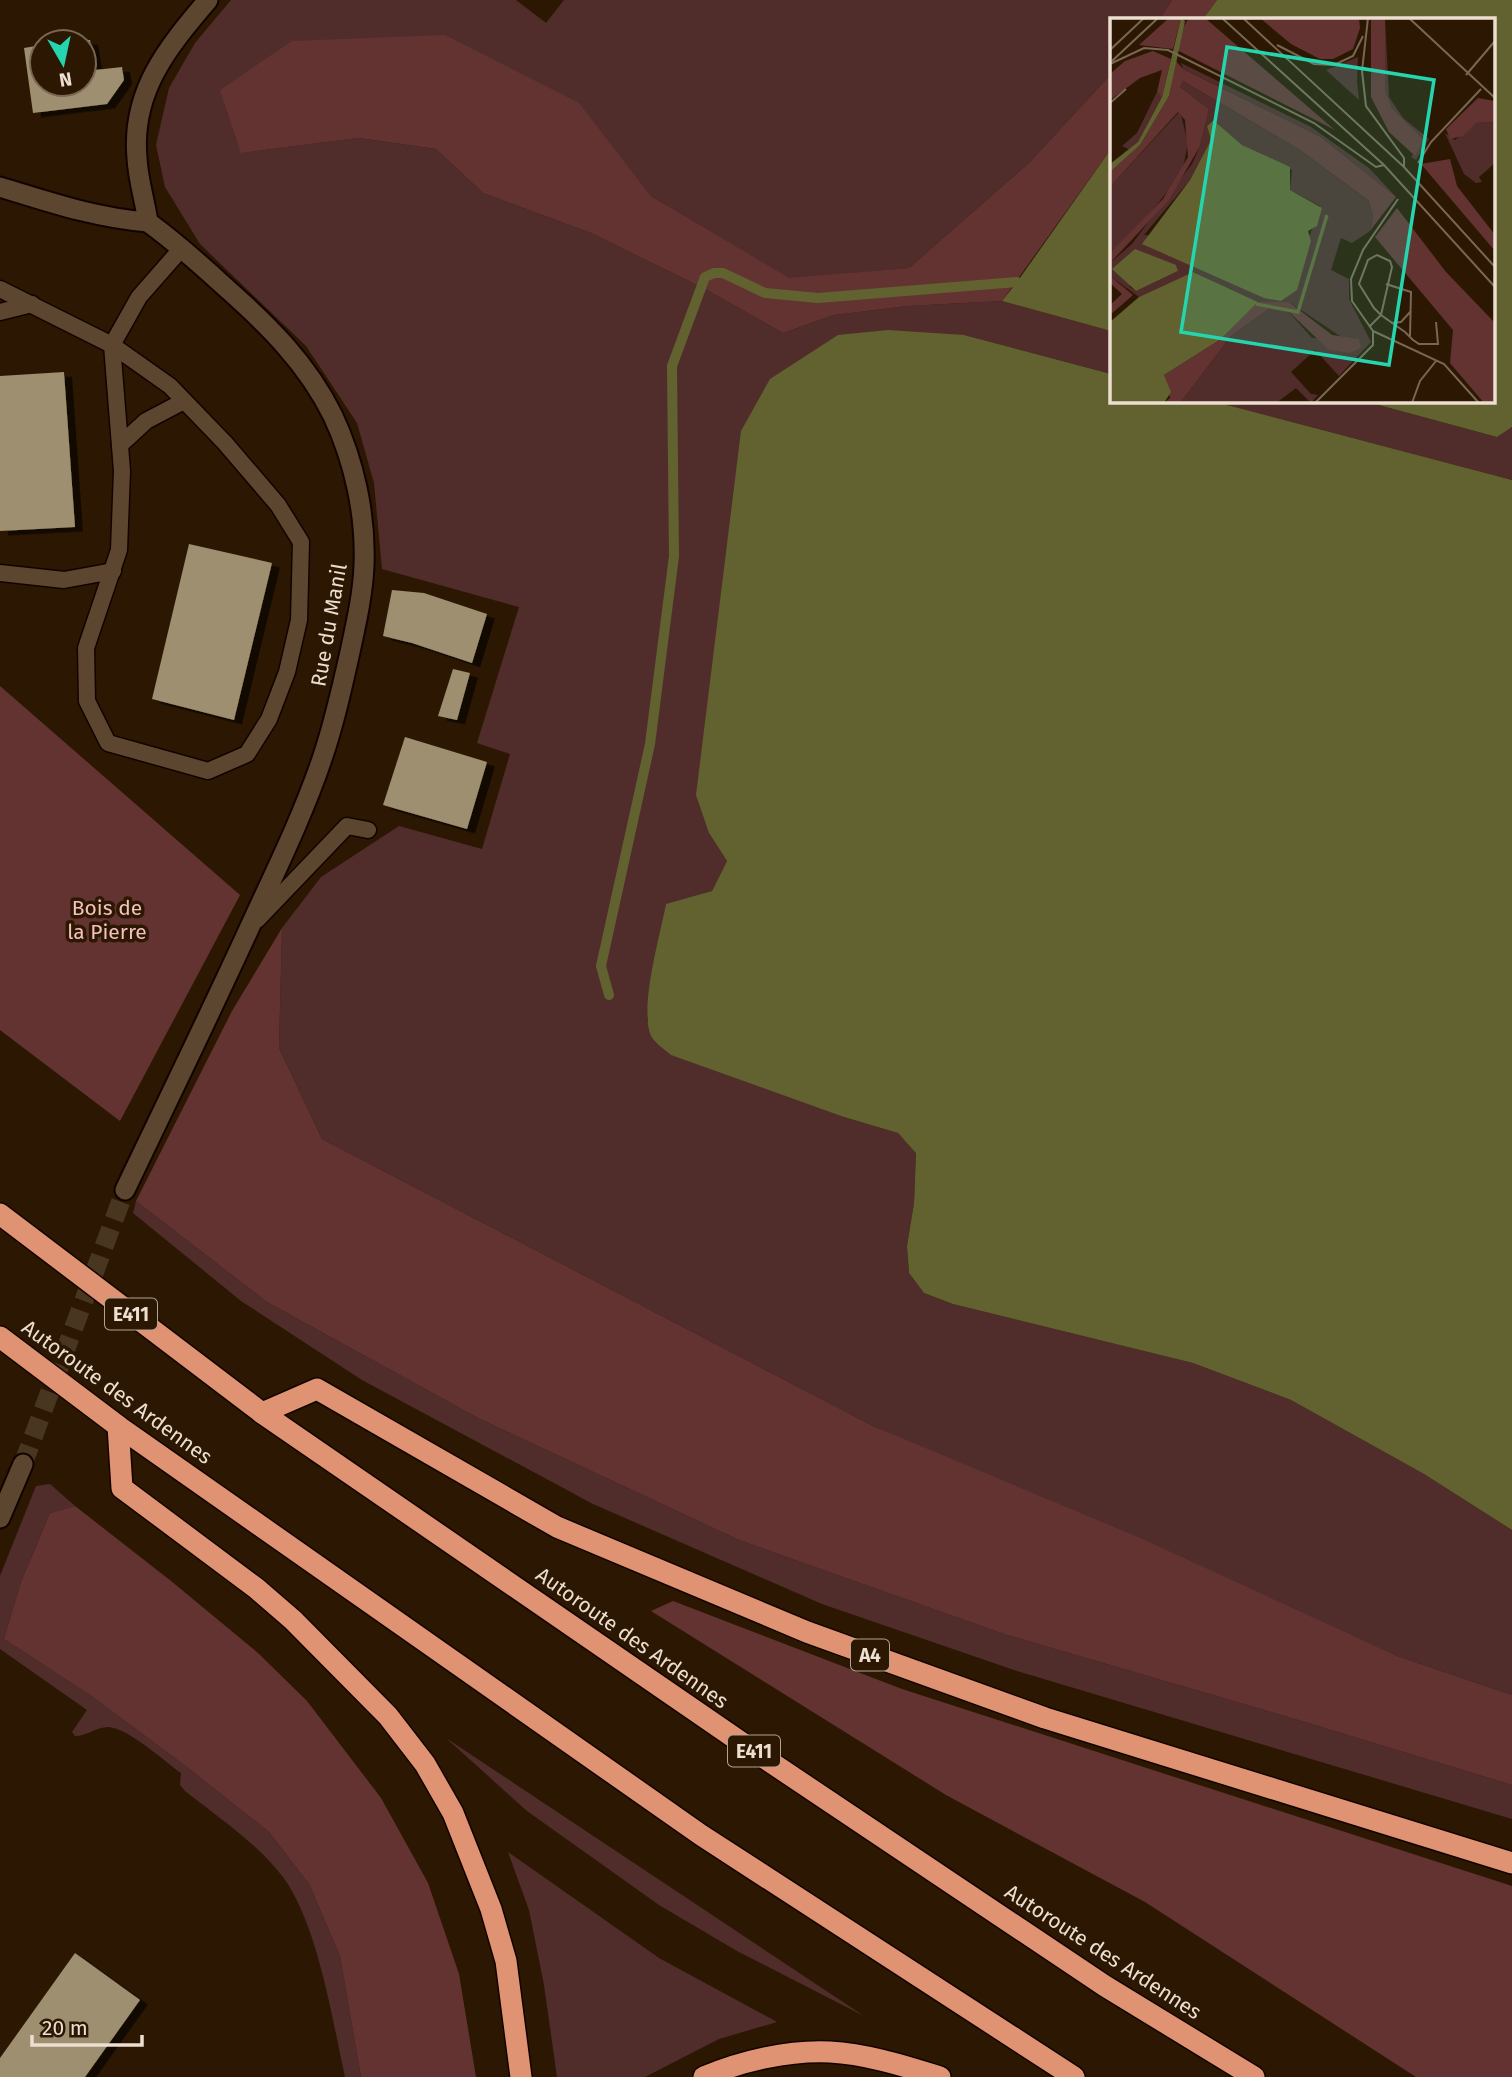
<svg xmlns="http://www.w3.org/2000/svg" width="1512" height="2077" font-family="'Fira Sans',sans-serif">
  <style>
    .green { fill: #502d2b }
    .forest { fill: #633332 }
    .water { fill: #626230 }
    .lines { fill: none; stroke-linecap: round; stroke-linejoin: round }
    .stream { stroke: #626230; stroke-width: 10 }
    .building { fill: #9d8f6f; filter: url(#shadow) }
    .minor-tunnel { stroke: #493621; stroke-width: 19; stroke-dasharray: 19 10; stroke-linecap: butt }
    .service-casing { stroke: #130300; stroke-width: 19 }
    .minor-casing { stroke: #130300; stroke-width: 23 }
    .motorway-casing { stroke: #130300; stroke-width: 24 }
    .service { stroke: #5d462f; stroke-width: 16 }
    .minor { stroke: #5d462f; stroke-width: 19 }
    .motorway { stroke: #df9373; stroke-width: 21 }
    .labels { text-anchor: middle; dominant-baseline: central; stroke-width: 7; stroke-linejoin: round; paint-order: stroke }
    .shield { fill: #2c1802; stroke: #b2a392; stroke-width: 2 }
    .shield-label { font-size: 19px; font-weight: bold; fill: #ecded0 }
    .street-label { font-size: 21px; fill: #ecded0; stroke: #2c1802 }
    .park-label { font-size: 21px; fill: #f5c1be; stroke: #2c1802 }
    .inset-river { fill: none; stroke: #626230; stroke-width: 3.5 }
    .inset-road { fill: none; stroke: #796754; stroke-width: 2 }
    .view { fill: #25d5ae; fill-opacity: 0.15; stroke: #25d5ae; stroke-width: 3.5 }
    .inset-edge { fill: none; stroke: #ecded0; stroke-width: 3.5 }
  </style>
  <defs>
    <filter id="shadow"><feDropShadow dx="8" dy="4.5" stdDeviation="0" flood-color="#0009"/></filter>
  </defs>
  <rect width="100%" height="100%" fill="#2c1802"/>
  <g class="green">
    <polygon points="231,0 516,0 546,23 564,0 1172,0 1160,19 1111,19 1111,74 1030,162 909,268 789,279 651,196 578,103 241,153 359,138 436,149 483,193 591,233 705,289 783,333 834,315 908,306 1002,301 1111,331 1111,374 964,335 709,833 727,861 712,891 666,905 648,1002 647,1021 844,1117 898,1133 916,1152 914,1203 907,1246 909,1273 924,1293 953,1304 1193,1363 1291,1400 1424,1474 1512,1530 1512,1695 1397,1656 875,1427 322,1139 279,1048 282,928 321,877 399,826 482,849 510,754 477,743 519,607 382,569 374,483 357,423 306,346 200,244 165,187 156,145 169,88 195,43"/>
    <polygon points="1212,401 1364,401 1497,437 1512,427 1512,480"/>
    <polygon points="136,1201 267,1302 478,1418 739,1540 1004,1634 1305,1722 1512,1785 1512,1819 1017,1671 822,1604 593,1504 362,1380 241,1301 133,1213"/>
    <path d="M50,1484L75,1506L50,1513L21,1582L4,1639L90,1695L187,1767L269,1832L309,1884L340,1956L361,2077H345C332,2018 318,1925 283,1877C257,1843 218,1817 185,1791L180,1785L181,1773C164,1761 126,1726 107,1727C95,1728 86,1736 75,1736L72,1732L87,1710L0,1649V1576L36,1486Z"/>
    <polygon points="446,1738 864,2016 737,1951 659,1905 527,1811"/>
    <polygon points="508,1852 659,1958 777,2022 719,2039 645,2077 557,2077 544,1985 529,1910"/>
  </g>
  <g class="forest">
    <polygon points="1172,0 1217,0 1203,19 1160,19"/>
    <polygon points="445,35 579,103 651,196 789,278 909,268 1030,162 1111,74 1111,149 1002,301 908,306 834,315 783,333 705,289 591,233 483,193 436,149 359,138 241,153 220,90 292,41"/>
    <polygon points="0,686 240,895 120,1121 0,1030"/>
    <polygon points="282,928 279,1048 322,1139 875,1427 1138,1537 1397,1656 1512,1695 1512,1785 1305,1722 1004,1634 739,1540 478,1418 267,1302 136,1201 232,1011"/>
    <polygon points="75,1506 171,1581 258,1653 307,1701 381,1798 428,1883 459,1974 476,2077 361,2077 340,1956 309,1884 269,1832 187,1767 90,1695 4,1639 21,1582 50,1513"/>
    <polygon points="673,1601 902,1689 1512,1886 1512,2077 1416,2077 1145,1902 946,1795 651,1611"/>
  </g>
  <g class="water">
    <polygon points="1217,0 1512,0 1512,427 1497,437 1364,401 1493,401 1493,19 1203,19"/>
    <polygon points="1111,149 1111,331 1002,301 1017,282"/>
    <path d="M888,330L964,335L1111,374V401H1212L1512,480V1530L1424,1474L1291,1400L1193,1363L953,1304L924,1293L909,1273L907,1246L914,1203L916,1153L898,1133L844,1117L671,1055C664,1049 655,1043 651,1036C639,1008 660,936 666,904L712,891L727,861L709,833L696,795L741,431L770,379L838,335Z"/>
  </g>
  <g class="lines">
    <polyline class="stream" points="609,995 601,966 650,744 674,556 672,366 705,277 714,273 723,273 765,293 818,298 1017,282"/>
  </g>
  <g class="building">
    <polygon points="84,40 90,40 95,70 122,67 124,80 107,104 33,113 24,48 42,45 42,84 84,84"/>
    <polygon points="64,372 75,527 0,531 0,376"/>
    <polygon points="189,544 272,563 234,720 152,699"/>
    <polygon points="392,590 424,593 487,614 472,663 412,643 383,636"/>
    <polygon points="453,669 470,673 457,720 438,716"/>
    <polygon points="405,737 487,762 467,829 383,805"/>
    <polygon points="75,1953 140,2000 85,2077 0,2077 0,2058"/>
  </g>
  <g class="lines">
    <polyline class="minor-tunnel" points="23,1464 125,1190"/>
    <g class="service-casing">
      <g id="service">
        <polyline points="0,289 112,345 170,386 225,443 278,505 301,542 299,620 287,672 269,719 247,754 208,771 108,743 87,701 86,648 119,550 122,471 112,345 139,297 182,248"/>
        <polyline points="0,312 32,304"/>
        <polyline points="120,445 146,421 184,401"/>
        <polyline points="0,573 64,580 113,571"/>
        <polyline points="257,920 347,826 368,830"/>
      </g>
    </g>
    <g class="minor-casing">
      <g id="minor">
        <path d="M0,187C49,202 96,218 148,222"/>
        <path d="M125,1190C166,1104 208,1018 248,931C274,874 302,818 322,759C334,724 342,688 350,652C356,624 363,594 364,565C366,514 354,461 333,416C307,363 267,324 224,286C199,263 175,242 148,222C145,201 138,180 137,158C131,92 167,48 208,0"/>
        <polyline points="0,1518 23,1464"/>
      </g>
    </g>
    <g class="motorway-casing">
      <g id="motorway">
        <polyline points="0,1214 262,1413 742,1743 1105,1986 1254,2077"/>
        <polyline points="0,1337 118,1426 701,1835 1074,2077"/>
        <polyline points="262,1413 317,1389 557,1527 807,1632 1045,1718 1512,1863"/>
        <polyline points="118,1426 122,1488 256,1588 293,1620 388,1716 425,1764 453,1813 491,1909 506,1961 521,2077"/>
        <path d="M704,2077C741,2061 789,2050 830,2052C867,2054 904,2066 940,2077"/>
      </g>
    </g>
    <use href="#service" class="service"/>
    <use href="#minor" class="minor"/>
    <use href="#motorway" class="motorway"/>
  </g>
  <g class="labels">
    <g class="shield">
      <rect x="105" y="1298.5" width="52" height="31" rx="5"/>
      <rect x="851" y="1639.5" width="38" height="31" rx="5"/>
      <rect x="728" y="1735.5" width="52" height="31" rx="5"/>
    </g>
    <g class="shield-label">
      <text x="131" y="1314">E411</text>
      <text x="870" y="1655">A4</text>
      <text x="754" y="1751">E411</text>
    </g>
    <g class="street-label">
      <text transform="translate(329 625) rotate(-80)">Rue du Manil</text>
      <text transform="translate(117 1392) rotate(36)">Autoroute des Ardennes</text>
      <text transform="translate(632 1638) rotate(35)">Autoroute des Ardennes</text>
      <text transform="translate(1103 1952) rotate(33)">Autoroute des Ardennes</text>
    </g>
    <g class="park-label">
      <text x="107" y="908">Bois de<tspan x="107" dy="24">la Pierre</tspan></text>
    </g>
  </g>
  <g transform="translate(1110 18)">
    <rect width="385" height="385" fill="#2c1802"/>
    <path d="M275,0L279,79L293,100L319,121L306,142L301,139L314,122L282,90L275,71ZM248,39L247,63L249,82L216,52ZM71,45L201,109L259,150L286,179L211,119L73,51ZM73,63L190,132L260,184L263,197L260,213L242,225L231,220L221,252L239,261V281L261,324L229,358L205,332L181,354L201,376L208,377L201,385L186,370L166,385H70L121,318L160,290L177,292L202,320H233L179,284H148L83,254L29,279L0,258V245L22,226L82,146L90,128L99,91L70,69ZM102,102L132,127L182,152L180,172L210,188L200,217H34L80,162L101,122L97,108ZM66,247L68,253L26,273L19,268ZM47,74L52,79L28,124L20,132L12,128L27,115ZM70,93L78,125L72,155L34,203L0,235V169ZM385,104V145L369,159L372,164L366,165L354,156L335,115L345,122L366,105Z" fill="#502d2b" fill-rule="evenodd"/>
    <path d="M59,0H71L63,31L29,27ZM79,0H95L225,112L67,32L69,16ZM150,0H249L250,10L243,31L223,41H210L181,26ZM261,0H275V71L282,90L314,122L305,138L279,114L261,79ZM43,33L61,41L52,79L47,74L52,52L30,60L0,82V56L15,43ZM66,43L73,51L211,119L286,179L260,213L263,197L259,183L190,132L73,63L70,69L99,91L90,128L59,182L0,245V235L53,181L78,139L75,102L68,94L0,169V154L30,127L59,78ZM368,80L385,83V104L366,105L353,118L340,121L336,111ZM340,141L347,168L385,217V233L311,146ZM287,190L336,254L385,305V385H374L340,345L343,312L265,219ZM0,258L23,277L0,297V287L12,276L0,265ZM148,284H179L222,317L249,321L251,330L240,335L219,332L177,292L160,290L121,318L70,385H54L60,380L54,357L111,321Z" fill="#633332"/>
    <path d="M71,0L75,3L59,78L30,127L0,154V146L28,124L52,79ZM103,102L132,127L180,149V172L212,190L207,208L198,213L201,223L187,272L171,283L154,280L32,226L80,162L101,122L97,108ZM25,231L66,247L68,253L26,273L2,251ZM83,254L148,284L111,321L54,357L61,374L54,385H0V304L29,279Z" fill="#626230"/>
    <path class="inset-river" d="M146,286L188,294L217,197"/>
    <path class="inset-road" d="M112,0L274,147L385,269M133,0L294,149L385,249M258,0L252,53L256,88L294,140V149M299,0L385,80M167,27L204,46L224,47L243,38L253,18M0,32L34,0M2,43L48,0M0,46L34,30L58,32L204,105L266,149L274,147M356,57L385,23M0,85L16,71M308,145L321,124L371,71M276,266L301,274L300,318M281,305L291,304L301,293M259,309L271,297L282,249L280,243L267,237L258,242L249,266L264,290L271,297L295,314L303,322L309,326H328L326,304M263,313L334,346L369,385M205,385L263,327V313L242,283L241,261L253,232L288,181M302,385L310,363L326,343"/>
    <path class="view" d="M117,29L324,62L279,347L71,314Z"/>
    <rect width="385" height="385" class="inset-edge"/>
  </g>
  <g transform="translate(63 63) rotate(171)"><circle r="33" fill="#2c1802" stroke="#796754" stroke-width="2"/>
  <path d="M0-5L12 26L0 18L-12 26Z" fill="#25d5ae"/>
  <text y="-10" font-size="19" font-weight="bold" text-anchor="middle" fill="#ecded0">N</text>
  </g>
  <path d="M32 2035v10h110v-10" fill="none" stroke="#ecded0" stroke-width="3.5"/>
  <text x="42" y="2035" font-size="21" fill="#ecded0" stroke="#2c1802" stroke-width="5" paint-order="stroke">20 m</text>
</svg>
